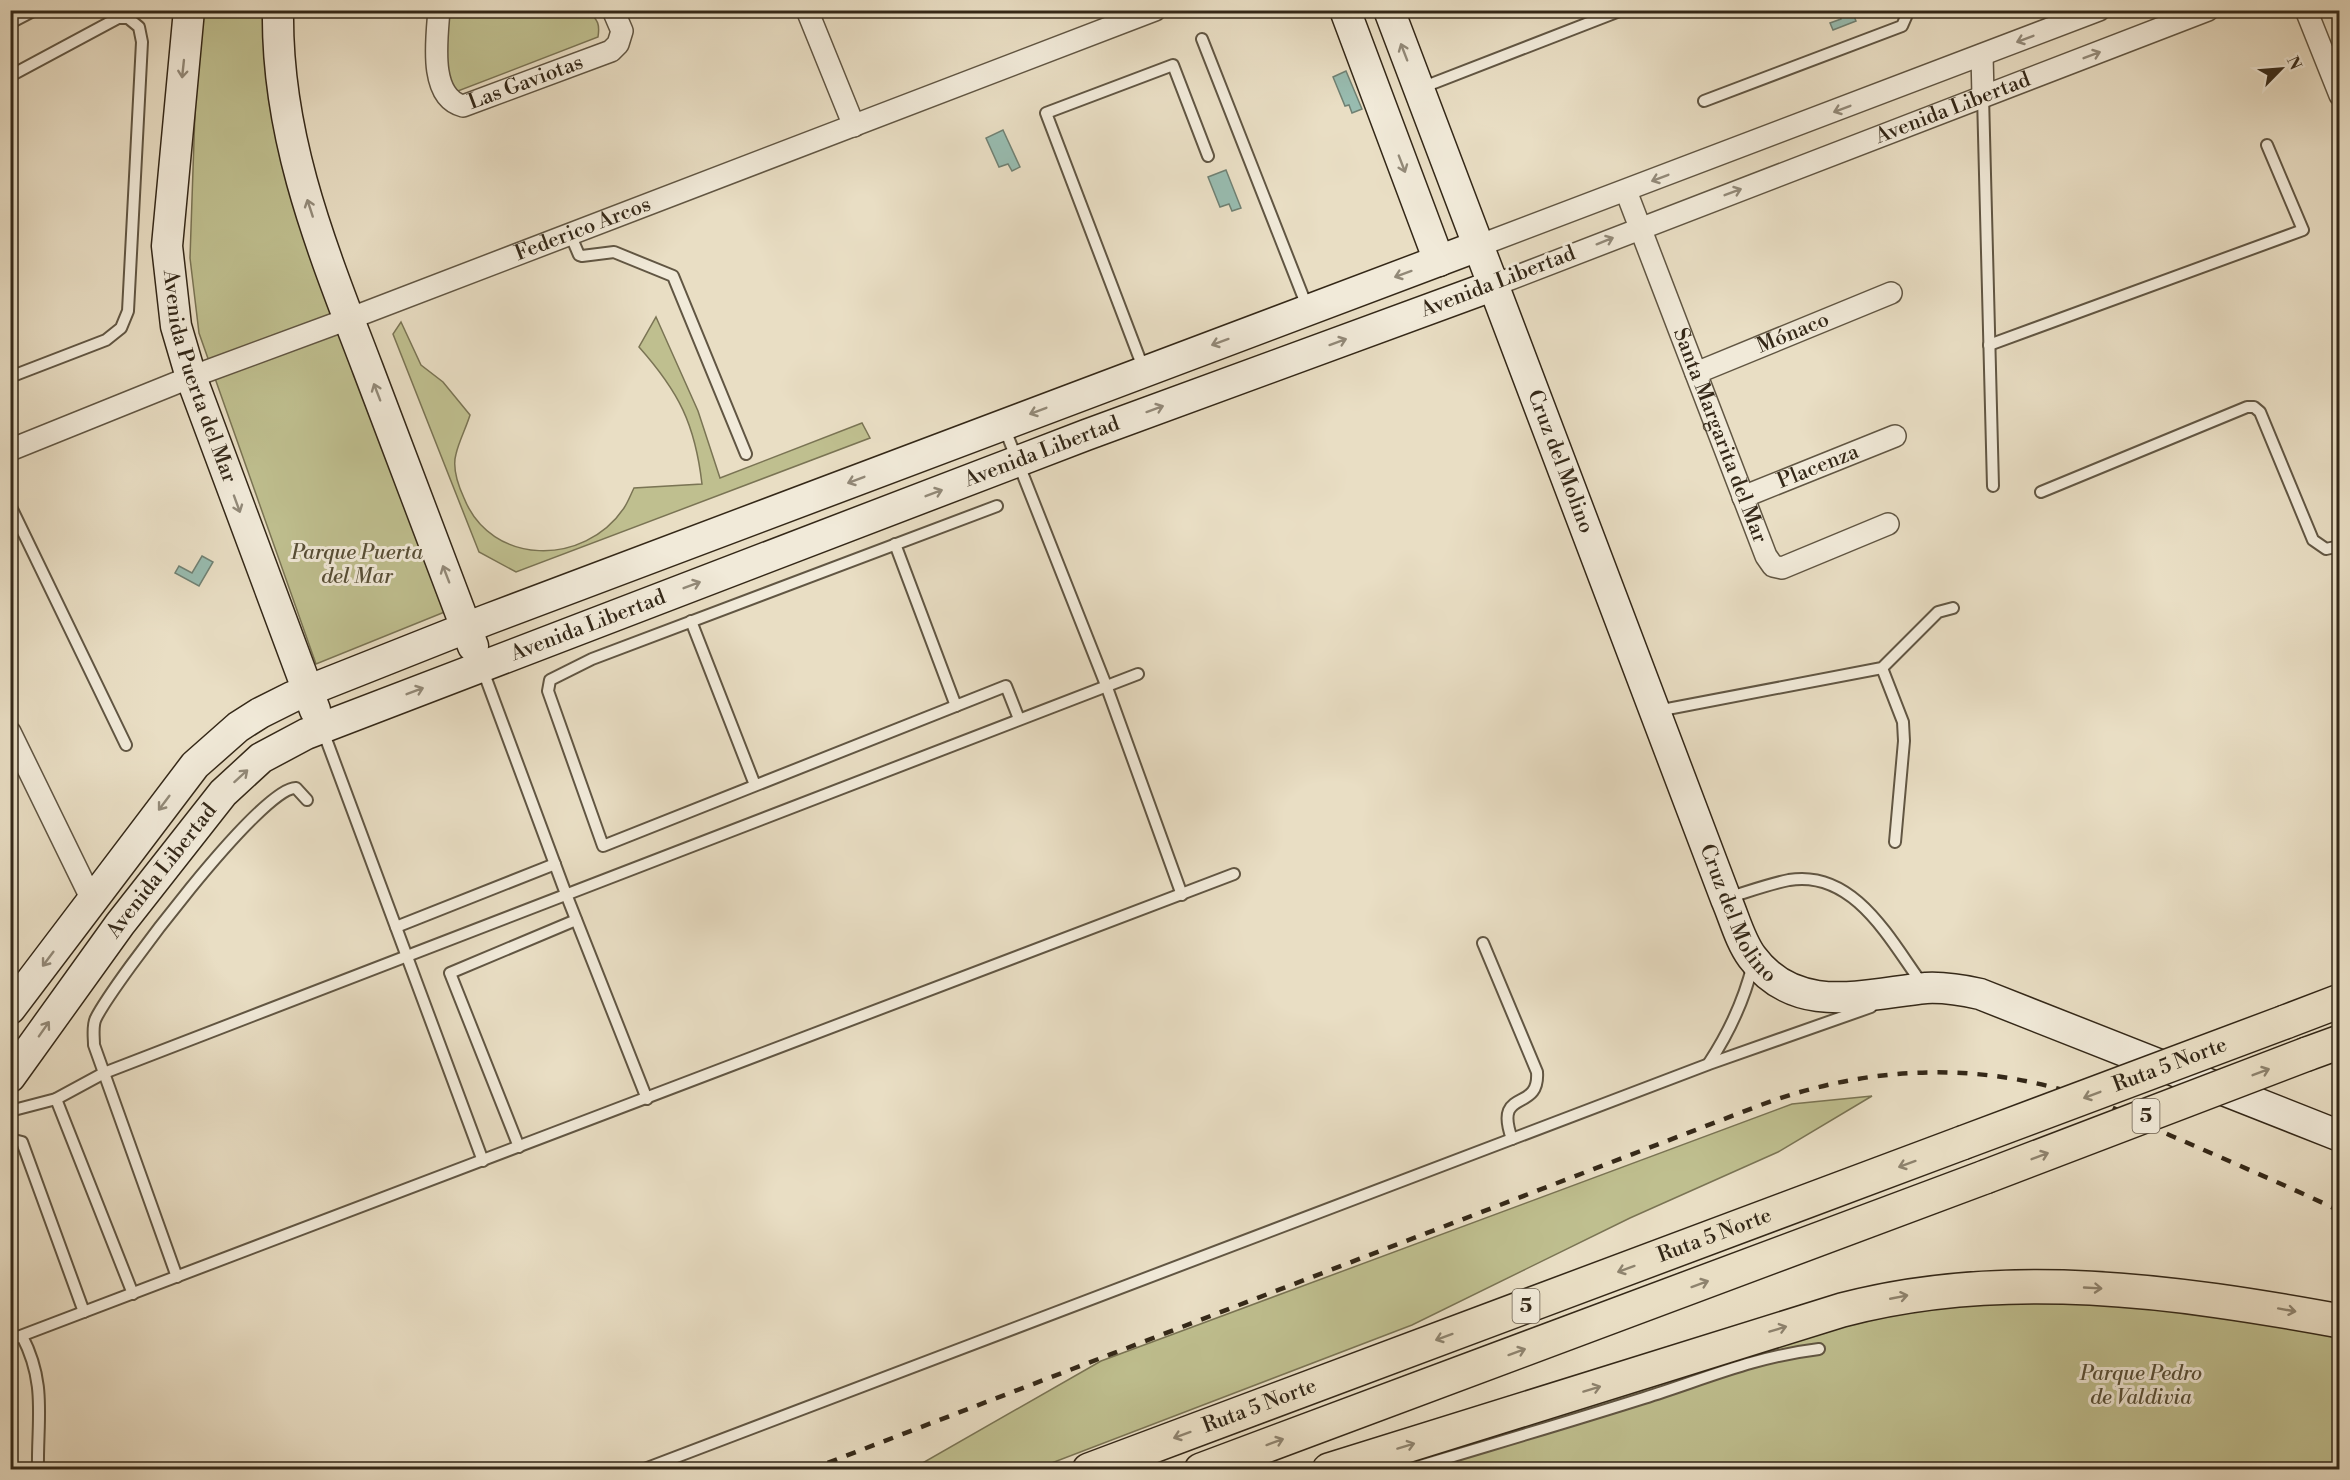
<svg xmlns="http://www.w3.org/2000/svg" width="2350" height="1480" font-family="'Libre Bodoni',serif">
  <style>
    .green { fill: #bfbf8f; stroke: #7a7454; stroke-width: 1.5 }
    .water { fill: #98bcb0; stroke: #708173; stroke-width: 1.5 }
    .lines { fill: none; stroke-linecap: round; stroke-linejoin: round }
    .lane-casing { stroke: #615643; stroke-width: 14 }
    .street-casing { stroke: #615643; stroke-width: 24 }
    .secondary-casing { stroke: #342818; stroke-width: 33 }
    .highway-casing { stroke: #342818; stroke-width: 36 }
    .lane { stroke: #f1ead9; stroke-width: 10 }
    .street { stroke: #f1ead9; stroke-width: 21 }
    .secondary { stroke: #f1ead9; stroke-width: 30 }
    .highway { stroke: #e9dec4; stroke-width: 33 }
    .rail { stroke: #342818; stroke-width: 4.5; stroke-dasharray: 10 10; stroke-linecap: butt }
    .highway-bridge-casing { stroke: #342818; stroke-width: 36; stroke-linecap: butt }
    .highway-bridge { stroke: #e9dec4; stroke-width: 33 }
    .oneway { stroke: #928978 }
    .oneway2 { stroke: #8e836e }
    .labels { text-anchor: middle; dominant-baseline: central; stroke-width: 6; stroke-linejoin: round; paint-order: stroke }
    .shield { fill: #f1ead9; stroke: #6d6252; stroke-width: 1.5 }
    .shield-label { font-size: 20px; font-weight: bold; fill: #342818 }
    .street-label { font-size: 21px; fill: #342818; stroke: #f1ead9 }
    .park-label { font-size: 21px; font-style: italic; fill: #574e36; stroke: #f1ead9 }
  </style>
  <rect width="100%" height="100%" fill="#e9dec4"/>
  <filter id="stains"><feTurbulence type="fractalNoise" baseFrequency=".00333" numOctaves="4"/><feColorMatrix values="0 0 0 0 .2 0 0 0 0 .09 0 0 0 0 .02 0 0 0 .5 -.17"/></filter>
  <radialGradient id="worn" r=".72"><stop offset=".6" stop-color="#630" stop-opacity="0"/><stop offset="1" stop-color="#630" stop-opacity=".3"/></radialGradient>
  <g class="green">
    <polygon points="204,11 267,11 265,41 452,609 316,664 199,333 190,258 196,82"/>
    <path d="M449,11H589C598,21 600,24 598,37L458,91L450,88L446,57Z"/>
    <path d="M656,317L698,411L720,478L862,423L870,438L516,572L479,552L393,334L401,322L421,365L443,382L470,415C466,428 459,441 456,454C452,468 458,485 464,498C491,566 584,567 624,508C628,502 631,494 634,488L702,484C695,424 679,392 639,347Z"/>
    <polygon points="1872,1096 1778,1152 1630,1218 1412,1325 1036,1469 912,1469 1101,1361 1792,1104"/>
    <polygon points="2095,1294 2339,1334 2339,1469 1375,1470 1907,1307"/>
  </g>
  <g class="water">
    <polygon points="1838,11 1852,11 1856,21 1833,30 1830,23 1841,19"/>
    <polygon points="1346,71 1362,109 1352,113 1349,105 1345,106 1333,77"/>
    <polygon points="1003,130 1020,167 1012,171 1008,164 999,167 986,138"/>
    <polygon points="1226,170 1241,208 1232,211 1229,204 1220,207 1208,177"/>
    <polygon points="202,556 213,562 199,586 175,573 179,566 192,573"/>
  </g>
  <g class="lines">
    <g class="lane-casing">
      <g id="lane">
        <polyline points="10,23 35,10"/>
        <polyline points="1202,39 1308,309"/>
        <polyline points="10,76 118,18 128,18 139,27 142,42 128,311 121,328 106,340 10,377"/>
        <polyline points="1421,88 1622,10"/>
        <polyline points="1983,96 1993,486"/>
        <polyline points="1704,101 1902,26 1909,10"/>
        <polyline points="570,234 579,255 582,256 614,252 673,276 746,454"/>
        <polyline points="1989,345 2303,230 2267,145"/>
        <polyline points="1144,370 1046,113 1173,65 1208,156"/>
        <polyline points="1004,427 1106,685 1182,895"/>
        <polyline points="2041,492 2247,407 2254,407 2260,412 2313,540 2326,549 2340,546"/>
        <polyline points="10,505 126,745"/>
        <polyline points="997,506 592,659 550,680 548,691 603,846 1006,686 1019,719"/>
        <polyline points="895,544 956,706"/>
        <polyline points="691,621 755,785"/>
        <polyline points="482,668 566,894 647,1099"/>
        <polyline points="1882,668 1903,722 1904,741 1895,842"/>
        <polyline points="1657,711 1882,668 1938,612 1953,608"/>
        <polyline points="323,731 483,1161"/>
        <path d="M1727,898C1747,892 1769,884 1789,880C1855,869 1891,942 1923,985"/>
        <polyline points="396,927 555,864"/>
        <path d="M1483,943L1537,1072C1540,1114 1493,1086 1512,1139"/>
        <path d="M1709,1063C1730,1031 1744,1001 1753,964"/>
        <polyline points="56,1099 133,1294"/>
        <polyline points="10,1111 56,1099 104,1073 1138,674"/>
        <polyline points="10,1139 22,1142 84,1312"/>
        <polyline points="519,1147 450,973 576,920"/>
        <path d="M177,1277L94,1045C94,1037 92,1025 96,1018C114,982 263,785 296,788L307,800"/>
        <path d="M22,1336C47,1384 37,1419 38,1470"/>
        <polyline points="10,1340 1234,874"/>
        <polyline points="642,1470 1709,1064 1871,1007"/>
        <path d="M1407,1470C1486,1446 1565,1423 1644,1398C1705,1379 1753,1357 1819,1349"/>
      </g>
    </g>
    <g class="street-casing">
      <g id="street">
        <path id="s1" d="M439,10C437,38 428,97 463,106L611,51L618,44L622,31L613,10"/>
        <polyline points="807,10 854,126"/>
        <polyline points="2306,10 2340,95"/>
        <polyline points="1982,55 1983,96"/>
        <path id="s2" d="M1626,191L1766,556L1773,566L1782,568L1888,524"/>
        <polyline points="1478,246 2099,10"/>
        <path id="s3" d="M1492,286L2208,10"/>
        <path id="s4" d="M1696,373L1891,293"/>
        <path id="s5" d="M10,450L191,377L367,312L1155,10"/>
        <path id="s6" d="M1743,497L1895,436"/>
        <polyline points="10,732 92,900"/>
      </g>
    </g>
    <g class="secondary-casing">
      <g id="secondary">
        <path id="s7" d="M189,10L167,246L176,326L191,377L315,710"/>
        <path d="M278,10C276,139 323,251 368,369C403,462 438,554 473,646"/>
        <polyline points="1345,10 1439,261"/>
        <path id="s8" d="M1389,10L1726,899C1734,917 1740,941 1752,957C1796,1017 1865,994 1926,988C1945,987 1962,990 1980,994L2340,1136"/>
        <polyline points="10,1009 195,765 238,727 260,713 292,697 486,620 1478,246"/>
        <path id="s9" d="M10,1077L120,924L223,793L261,758L306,734L1086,435L1492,286"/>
      </g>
    </g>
    <g class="highway-casing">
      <g id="highway">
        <polyline points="2285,1022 2340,1001"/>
        <polyline points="2307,1054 2340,1042"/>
        <path id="s10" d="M1089,1470L1962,1143"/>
        <polyline points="1201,1470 1985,1177"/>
        <path d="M1329,1470L1842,1310C2005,1267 2176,1291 2340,1321"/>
      </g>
    </g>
    <use href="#lane" class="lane"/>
    <use href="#street" class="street"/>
    <use href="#secondary" class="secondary"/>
    <use href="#highway" class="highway"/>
    <path class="rail" d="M809,1470L1758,1106C1867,1065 1981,1060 2091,1099C2120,1109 2146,1125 2174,1137C2229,1161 2285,1185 2340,1211"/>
    <g class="highway-bridge-casing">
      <g id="highway-bridge">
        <path id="s11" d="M1962,1143L2285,1022"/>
        <polyline points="1985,1177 2307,1054"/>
      </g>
    </g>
    <use href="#highway-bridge" class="highway-bridge"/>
  </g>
  <defs><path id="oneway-shaft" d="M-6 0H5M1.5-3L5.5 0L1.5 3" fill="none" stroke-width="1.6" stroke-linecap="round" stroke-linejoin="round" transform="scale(1.5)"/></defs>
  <g class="oneway">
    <use href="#oneway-shaft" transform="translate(2025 39) rotate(159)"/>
    <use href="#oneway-shaft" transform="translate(1404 52) rotate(-111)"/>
    <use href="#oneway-shaft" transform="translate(2092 55) rotate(-21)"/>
    <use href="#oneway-shaft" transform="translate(183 69) rotate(96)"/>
    <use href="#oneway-shaft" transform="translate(1842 109) rotate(159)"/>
    <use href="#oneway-shaft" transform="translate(1402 164) rotate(69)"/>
    <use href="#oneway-shaft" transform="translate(1660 178) rotate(159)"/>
    <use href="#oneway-shaft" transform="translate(1733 192) rotate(-21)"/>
    <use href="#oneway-shaft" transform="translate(310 208) rotate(-108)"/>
    <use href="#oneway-shaft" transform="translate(1605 241) rotate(-22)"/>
    <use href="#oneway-shaft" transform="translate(1403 274) rotate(160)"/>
    <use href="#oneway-shaft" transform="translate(1220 342) rotate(160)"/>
    <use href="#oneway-shaft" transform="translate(1338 342) rotate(-20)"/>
    <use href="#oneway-shaft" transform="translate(377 392) rotate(-111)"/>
    <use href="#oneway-shaft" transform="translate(1155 409) rotate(-20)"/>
    <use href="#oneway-shaft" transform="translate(1038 411) rotate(159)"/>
    <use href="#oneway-shaft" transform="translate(856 480) rotate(159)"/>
    <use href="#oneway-shaft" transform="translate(934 493) rotate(-21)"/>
    <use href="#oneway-shaft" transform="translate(237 504) rotate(70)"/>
    <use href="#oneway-shaft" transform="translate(446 574) rotate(-111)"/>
    <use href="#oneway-shaft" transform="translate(692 585) rotate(-21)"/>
    <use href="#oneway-shaft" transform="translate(415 691) rotate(-21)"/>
    <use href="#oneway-shaft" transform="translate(241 776) rotate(-42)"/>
    <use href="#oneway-shaft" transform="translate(164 803) rotate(127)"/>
    <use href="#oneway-shaft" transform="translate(48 959) rotate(127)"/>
    <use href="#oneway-shaft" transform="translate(44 1029) rotate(-55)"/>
  </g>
  <g class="oneway2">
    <use href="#oneway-shaft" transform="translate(2261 1072) rotate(-21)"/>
    <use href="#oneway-shaft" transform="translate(2092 1095) rotate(159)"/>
    <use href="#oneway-shaft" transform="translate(2040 1156) rotate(-21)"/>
    <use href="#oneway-shaft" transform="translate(1907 1164) rotate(160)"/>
    <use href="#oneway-shaft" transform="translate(1626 1269) rotate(160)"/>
    <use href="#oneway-shaft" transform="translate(1700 1284) rotate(-20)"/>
    <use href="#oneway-shaft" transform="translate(2093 1288) rotate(3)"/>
    <use href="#oneway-shaft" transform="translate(1899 1297) rotate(-11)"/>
    <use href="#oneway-shaft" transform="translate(2287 1310) rotate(10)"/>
    <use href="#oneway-shaft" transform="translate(1778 1329) rotate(-17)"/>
    <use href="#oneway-shaft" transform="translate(1444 1337) rotate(160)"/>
    <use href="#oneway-shaft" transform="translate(1517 1352) rotate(-20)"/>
    <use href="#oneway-shaft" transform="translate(1592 1389) rotate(-17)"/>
    <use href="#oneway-shaft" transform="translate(1182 1435) rotate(160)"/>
    <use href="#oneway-shaft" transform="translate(1275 1442) rotate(-20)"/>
    <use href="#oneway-shaft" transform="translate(1406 1446) rotate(-17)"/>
  </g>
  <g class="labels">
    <g class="shield">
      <rect x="2132.5" y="1099" width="27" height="34" rx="4.5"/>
      <rect x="1512.5" y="1289" width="27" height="34" rx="4.5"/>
    </g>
    <g class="shield-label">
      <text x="2146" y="1116">5</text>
      <text x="1526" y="1306">5</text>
    </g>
    <g class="street-label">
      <text stroke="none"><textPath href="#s1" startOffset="174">Las Gaviotas</textPath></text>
      <text stroke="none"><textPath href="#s3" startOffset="494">Avenida Libertad</textPath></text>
      <text stroke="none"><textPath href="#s5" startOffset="614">Federico Arcos</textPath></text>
      <text transform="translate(1498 282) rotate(-21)">Avenida Libertad</text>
      <text stroke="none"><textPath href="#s4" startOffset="105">Mónaco</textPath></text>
      <text stroke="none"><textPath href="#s7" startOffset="372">Avenida Puerta del Mar</textPath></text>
      <text stroke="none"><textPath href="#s2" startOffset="262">Santa Margarita del Mar</textPath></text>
      <text stroke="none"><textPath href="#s9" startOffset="1246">Avenida Libertad</textPath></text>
      <text stroke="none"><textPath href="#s8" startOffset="483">Cruz del Molino</textPath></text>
      <text stroke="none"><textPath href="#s6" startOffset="81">Placenza</textPath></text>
      <text stroke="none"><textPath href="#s9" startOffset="760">Avenida Libertad</textPath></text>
      <text stroke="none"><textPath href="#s9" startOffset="256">Avenida Libertad</textPath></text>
      <text stroke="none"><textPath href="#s8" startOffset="969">Cruz del Molino</textPath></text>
      <text stroke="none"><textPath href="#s11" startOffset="222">Ruta 5 Norte</textPath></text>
      <text stroke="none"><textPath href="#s10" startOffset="668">Ruta 5 Norte</textPath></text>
      <text stroke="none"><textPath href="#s10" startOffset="182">Ruta 5 Norte</textPath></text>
    </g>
    <g class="park-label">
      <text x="357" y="553">Parque Puerta<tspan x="357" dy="24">del Mar</tspan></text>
      <text x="2141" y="1374">Parque Pedro<tspan x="2141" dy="24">de Valdivia</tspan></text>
    </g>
  </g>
  <rect width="2350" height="1480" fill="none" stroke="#e9dec4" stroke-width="36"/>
  <rect x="12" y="12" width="2326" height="1456" fill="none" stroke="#342818" stroke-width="3"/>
  <rect x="18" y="18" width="2314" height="1444" fill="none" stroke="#342818" stroke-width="1.5"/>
  <g transform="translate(2281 69) rotate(65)" stroke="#f1ead9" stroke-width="4.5" paint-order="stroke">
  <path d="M0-4.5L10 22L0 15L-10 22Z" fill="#342818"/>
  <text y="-9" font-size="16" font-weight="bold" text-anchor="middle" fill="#342818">N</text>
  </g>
  <rect width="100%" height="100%" filter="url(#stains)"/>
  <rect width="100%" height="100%" fill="url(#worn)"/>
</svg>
